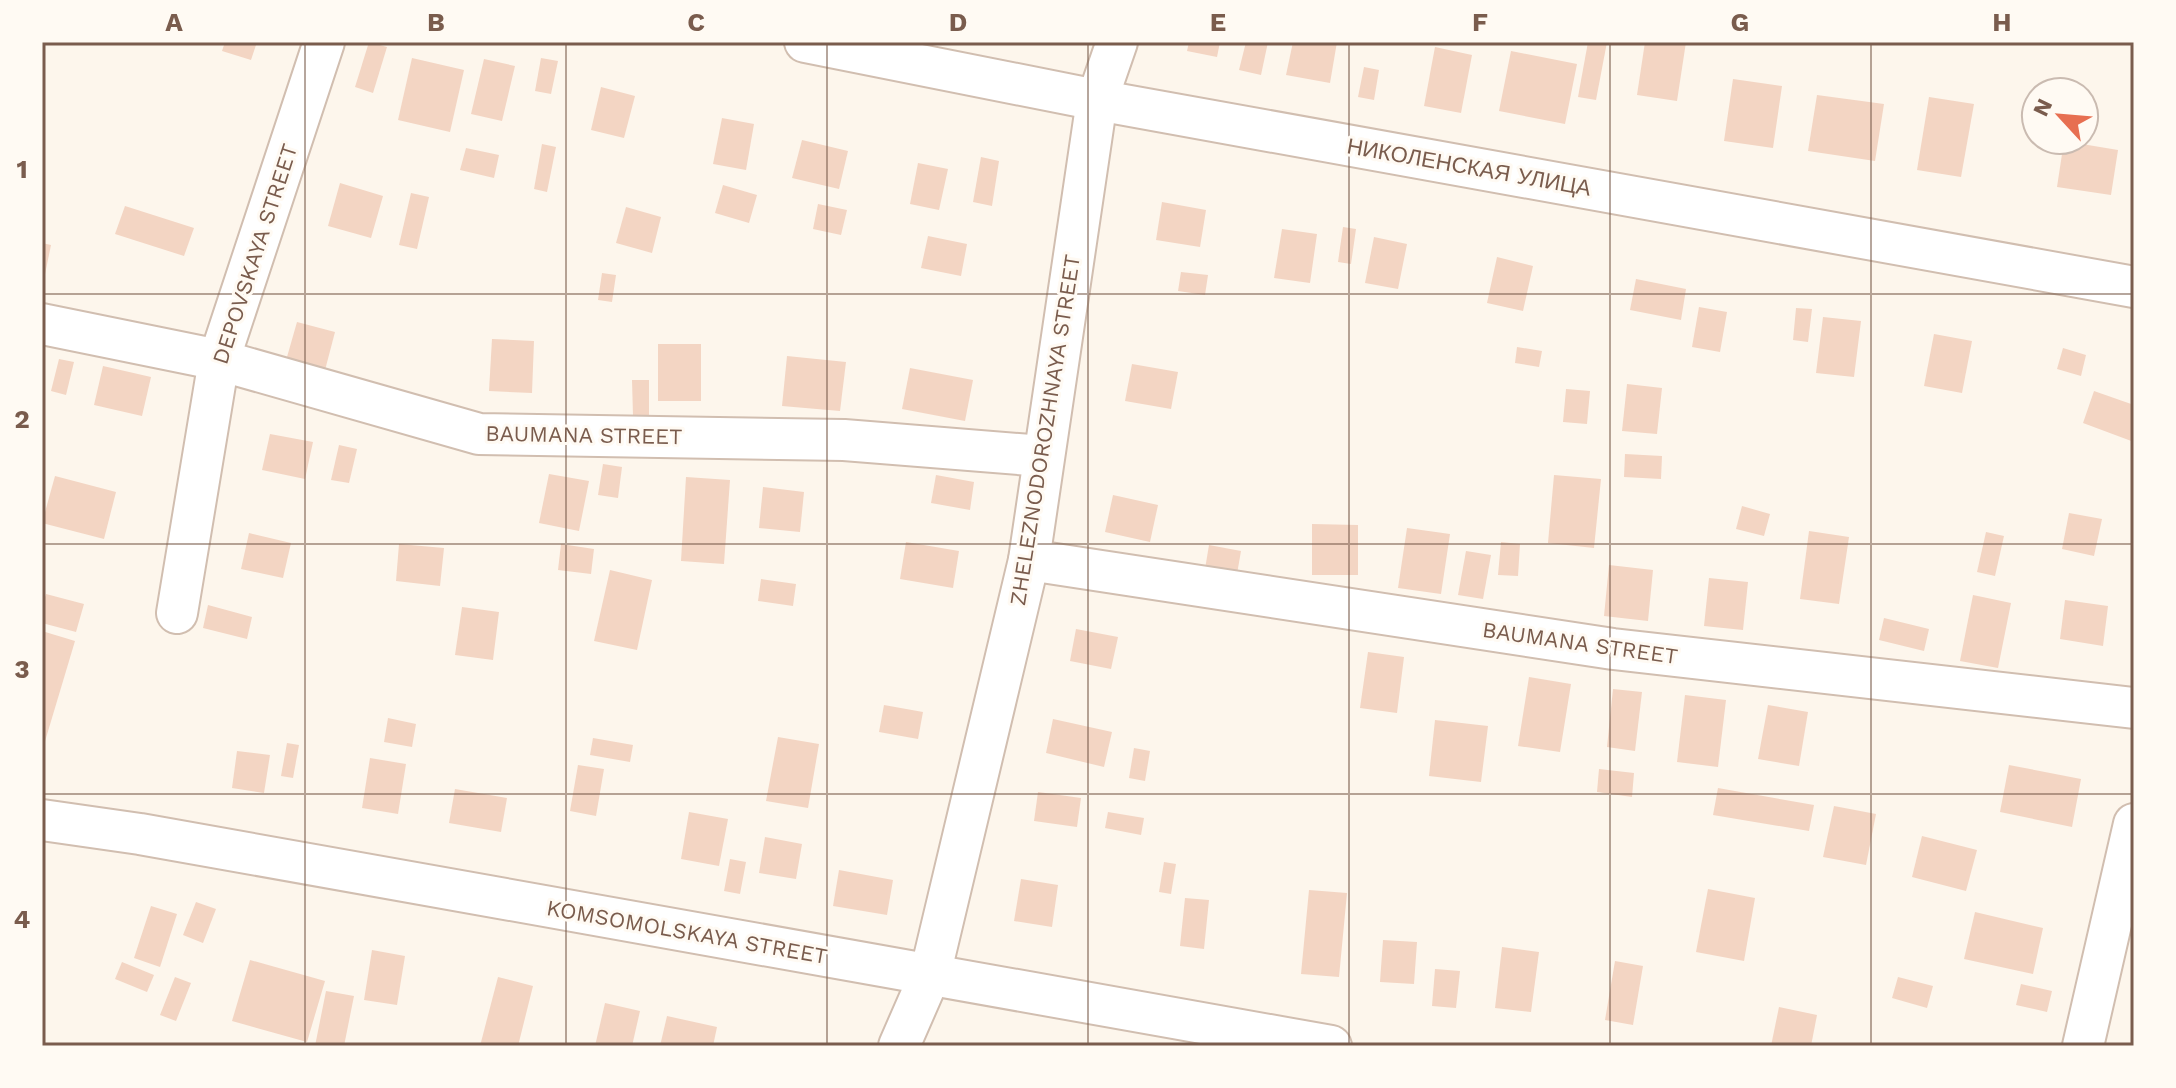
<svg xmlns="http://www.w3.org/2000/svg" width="2176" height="1088" font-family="'Work Sans',sans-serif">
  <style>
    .building { fill: #f3d5c3 }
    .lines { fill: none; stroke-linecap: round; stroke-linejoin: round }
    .street-casing { stroke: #d1beb0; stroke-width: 44 }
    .street { stroke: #fff; stroke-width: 40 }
    .grid { fill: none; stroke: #7a5c4d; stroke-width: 2; stroke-opacity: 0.55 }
    .labels { text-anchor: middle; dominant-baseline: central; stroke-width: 6; stroke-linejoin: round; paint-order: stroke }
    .street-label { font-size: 22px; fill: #7a5c4d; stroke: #fffaf3 }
    .neatline { fill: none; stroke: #7a5c4d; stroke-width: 3 }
    .grid-label { font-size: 26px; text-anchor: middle; font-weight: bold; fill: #7a5c4d }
  </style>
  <rect width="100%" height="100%" fill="#fdf6ec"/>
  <g class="building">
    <polygon points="225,42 257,42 251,60 222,51"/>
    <polygon points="369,42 387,47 373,93 355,87"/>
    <polygon points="1189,42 1220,42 1217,57 1187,51"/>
    <polygon points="1246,42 1268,42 1261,75 1239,70"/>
    <polygon points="1293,42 1337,42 1330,83 1286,75"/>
    <polygon points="1588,42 1607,42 1596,100 1578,97"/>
    <polygon points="1645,42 1686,42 1677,101 1637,95"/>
    <polygon points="1435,47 1472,55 1461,113 1424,106"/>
    <polygon points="1511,51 1577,64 1565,124 1499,111"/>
    <polygon points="412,58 464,70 450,132 398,120"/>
    <polygon points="541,58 558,61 551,94 535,91"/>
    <polygon points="484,59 515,66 502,121 471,114"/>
    <polygon points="1364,67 1379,70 1374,100 1358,97"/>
    <polygon points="1733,79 1782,86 1773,148 1724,141"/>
    <polygon points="601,87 635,96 624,138 591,130"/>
    <polygon points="1817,95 1884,104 1875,161 1808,151"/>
    <polygon points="1929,97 1974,104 1961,177 1917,170"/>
    <polygon points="722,118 754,124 746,170 713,164"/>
    <polygon points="802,140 848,151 839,189 792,178"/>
    <polygon points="2064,141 2118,150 2111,195 2057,187"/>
    <polygon points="542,144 556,147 547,192 534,189"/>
    <polygon points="466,148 499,155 494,178 460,170"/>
    <polygon points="981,157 999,161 992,206 973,202"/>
    <polygon points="918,163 948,169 939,210 910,204"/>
    <polygon points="340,183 383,196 371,238 328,226"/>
    <polygon points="723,185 757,195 749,223 715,213"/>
    <polygon points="411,193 429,197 417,249 399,245"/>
    <polygon points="1162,202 1206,210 1200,247 1156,240"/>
    <polygon points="818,204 847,210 841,235 813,229"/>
    <polygon points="125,206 194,228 184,256 115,234"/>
    <polygon points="626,207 661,217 652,253 616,243"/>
    <polygon points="1343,227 1356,229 1351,264 1338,262"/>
    <polygon points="1282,229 1317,234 1310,283 1274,278"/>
    <polygon points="928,236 967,244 961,276 921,268"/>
    <polygon points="1374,237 1407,244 1398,289 1365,283"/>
    <polygon points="42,243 51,245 43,284 42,284"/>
    <polygon points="1497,257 1533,266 1523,311 1487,303"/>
    <polygon points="1181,272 1208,275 1205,295 1178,291"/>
    <polygon points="602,273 616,275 612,302 598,300"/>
    <polygon points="1636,279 1686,289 1681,320 1630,310"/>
    <polygon points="1699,307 1727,312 1720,352 1692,347"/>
    <polygon points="1796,308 1812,309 1808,342 1793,340"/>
    <polygon points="1823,317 1861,321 1854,377 1816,373"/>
    <polygon points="297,322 335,332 324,374 285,364"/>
    <polygon points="1934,334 1972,341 1962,393 1924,386"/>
    <polygon points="492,339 534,341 532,393 489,391"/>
    <rect x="658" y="344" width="43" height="57"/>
    <polygon points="1517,347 1542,351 1539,367 1515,363"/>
    <polygon points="2063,348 2086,355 2081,376 2057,369"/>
    <polygon points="787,356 846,362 840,411 782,406"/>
    <polygon points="59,359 74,362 66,395 51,391"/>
    <polygon points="1132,364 1178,372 1171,409 1125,401"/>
    <polygon points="103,366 151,377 142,416 94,405"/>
    <polygon points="910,368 973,380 965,421 902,409"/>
    <polygon points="632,380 649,380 649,415 633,416"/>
    <polygon points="1627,384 1662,388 1657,434 1622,431"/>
    <polygon points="1566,389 1590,391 1587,424 1563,422"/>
    <polygon points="2094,391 2134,405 2134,442 2083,423"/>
    <polygon points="270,434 313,442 305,479 262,470"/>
    <polygon points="339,445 357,449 349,483 331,480"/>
    <polygon points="1625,454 1662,456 1661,479 1624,477"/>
    <polygon points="603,464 622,467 618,498 598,495"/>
    <polygon points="549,474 589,481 579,531 539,523"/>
    <polygon points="936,475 974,482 970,510 931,503"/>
    <polygon points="1554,475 1601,479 1594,548 1548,543"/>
    <polygon points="55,476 116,492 104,539 42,523"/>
    <polygon points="686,477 730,480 724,564 681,561"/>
    <polygon points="763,487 804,492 800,532 759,528"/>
    <polygon points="1113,495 1158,505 1150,542 1105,532"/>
    <polygon points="1742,506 1770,514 1764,536 1736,529"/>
    <polygon points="2069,513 2102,519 2094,556 2062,549"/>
    <polygon points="1312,524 1358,525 1358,575 1312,575"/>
    <polygon points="1407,528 1450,534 1441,594 1398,588"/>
    <polygon points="1809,531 1849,537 1839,604 1800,599"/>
    <polygon points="1986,532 2004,536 1995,576 1977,572"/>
    <polygon points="249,533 291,543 283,578 241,569"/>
    <polygon points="906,542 959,551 953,588 900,579"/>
    <polygon points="1501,542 1520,544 1518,576 1498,575"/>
    <polygon points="399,544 444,548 440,586 396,581"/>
    <polygon points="561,544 594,549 591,574 558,570"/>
    <polygon points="1209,545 1241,551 1237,574 1205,569"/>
    <polygon points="1466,551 1491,555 1483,599 1458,595"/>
    <polygon points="1609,565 1653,570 1648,621 1604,616"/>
    <polygon points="610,570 652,580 637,650 594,641"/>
    <polygon points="1709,578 1748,582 1743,630 1704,626"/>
    <polygon points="761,579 796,584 793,606 758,601"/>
    <polygon points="46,594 84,604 76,632 42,623 42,606"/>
    <polygon points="1973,595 2011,603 1998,668 1960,661"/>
    <polygon points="2065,600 2108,606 2103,646 2060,639"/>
    <polygon points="208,605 252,617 247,639 203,628"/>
    <polygon points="462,607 499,612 493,660 455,655"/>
    <polygon points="1884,618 1929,629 1924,651 1879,640"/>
    <polygon points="1076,629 1118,637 1111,669 1070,661"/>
    <polygon points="42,631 75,641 43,748 42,748"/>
    <polygon points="1368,652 1404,657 1397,713 1360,708"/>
    <polygon points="1529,677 1571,684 1560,752 1518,746"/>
    <polygon points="1613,689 1642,692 1635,751 1607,747"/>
    <polygon points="1685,695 1726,700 1718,767 1677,762"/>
    <polygon points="884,705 923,712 918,739 879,732"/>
    <polygon points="1768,705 1808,712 1799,766 1758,759"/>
    <polygon points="388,718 416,724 412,747 384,742"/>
    <polygon points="1053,719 1112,732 1104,767 1046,753"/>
    <polygon points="1435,720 1488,726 1481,782 1429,776"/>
    <polygon points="778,737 819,744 808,808 766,801"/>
    <polygon points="593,738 633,745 630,762 590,755"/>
    <polygon points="287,743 299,745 293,778 281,776"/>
    <polygon points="1134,748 1150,751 1145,781 1129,778"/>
    <polygon points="237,751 270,755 264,793 232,788"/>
    <polygon points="370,758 406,764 398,814 362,808"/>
    <polygon points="578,765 604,769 596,816 570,811"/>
    <polygon points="2009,765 2081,779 2072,827 2000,812"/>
    <polygon points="1599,769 1634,773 1632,797 1597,792"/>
    <polygon points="1718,788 1814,805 1809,831 1713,815"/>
    <polygon points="455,789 507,798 501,832 449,823"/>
    <polygon points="1038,792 1081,798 1077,827 1034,821"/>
    <polygon points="1834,806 1876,814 1866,865 1823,857"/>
    <polygon points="689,812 728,819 719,866 681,859"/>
    <polygon points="1108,812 1144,818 1141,835 1105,828"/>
    <polygon points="1922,836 1977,850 1966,891 1912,877"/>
    <polygon points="765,837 802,844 796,879 759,873"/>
    <polygon points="730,859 746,862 740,894 724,891"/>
    <polygon points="1164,862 1176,864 1171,894 1159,892"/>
    <polygon points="839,870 893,880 887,915 833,906"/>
    <polygon points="1021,879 1058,885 1052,927 1014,921"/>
    <polygon points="1708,889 1755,898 1744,961 1696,952"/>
    <polygon points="1309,890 1347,893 1339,977 1301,974"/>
    <polygon points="1185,898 1209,900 1204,949 1180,946"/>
    <polygon points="196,902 216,909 203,943 183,935"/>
    <polygon points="151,906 177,914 160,967 134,958"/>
    <polygon points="1975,912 2043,928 2033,974 1964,959"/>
    <polygon points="1383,940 1417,942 1414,984 1380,982"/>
    <polygon points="1502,947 1539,952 1531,1012 1495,1008"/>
    <polygon points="372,950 405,956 397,1005 364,1000"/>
    <polygon points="250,960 325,981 307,1042 232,1021"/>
    <polygon points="1615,961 1643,966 1633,1025 1605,1020"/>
    <polygon points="122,962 154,975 147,992 115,979"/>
    <polygon points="1435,969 1460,971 1456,1008 1432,1006"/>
    <polygon points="175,977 191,983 176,1021 160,1015"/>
    <polygon points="498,977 533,986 518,1046 480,1046"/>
    <polygon points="1898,977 1933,986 1927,1008 1892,998"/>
    <polygon points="2021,984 2052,991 2047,1012 2016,1005"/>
    <polygon points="326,991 354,996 344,1046 315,1046"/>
    <polygon points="605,1003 640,1011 632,1046 595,1046"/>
    <polygon points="1779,1007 1817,1015 1811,1046 1771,1046"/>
    <polygon points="667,1016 717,1027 713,1046 660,1046"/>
  </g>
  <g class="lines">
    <g class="street-casing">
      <g id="street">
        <polyline points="805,42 1097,100 2134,287"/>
        <polyline points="42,324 219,360 479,434 844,440 1043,456"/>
        <polyline points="1029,560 1613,649 2134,708"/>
        <polyline points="177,613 219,360 324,42"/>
        <polyline points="42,820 140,834 1331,1046"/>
        <polyline points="899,1046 930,975 1029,560 1097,100 1117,42"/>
        <polyline points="2083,1046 2134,824"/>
      </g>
    </g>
    <use href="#street" class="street"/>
  </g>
  <path class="grid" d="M305,42V1046M566,42V1046M827,42V1046M1088,42V1046M1349,42V1046M1610,42V1046M1871,42V1046M42,294H2134M42,544H2134M42,794H2134"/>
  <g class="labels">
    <g class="street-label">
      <text transform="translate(1469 167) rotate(10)">НИКОЛЕНСКАЯ УЛИЦА</text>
      <text transform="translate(255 254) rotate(-72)">DEPOVSKAYA STREET</text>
      <text transform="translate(1045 430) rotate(-81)">ZHELEZNODOROZHNAYA STREET</text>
      <text transform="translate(584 435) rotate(1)">BAUMANA STREET</text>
      <text transform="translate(1580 643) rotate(8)">BAUMANA STREET</text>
      <text transform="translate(687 932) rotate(10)">KOMSOMOLSKAYA STREET</text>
    </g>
  </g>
  <rect width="2176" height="1088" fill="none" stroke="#fffaf3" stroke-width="88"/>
  <g transform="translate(2060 116) rotate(296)"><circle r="38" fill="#fffaf3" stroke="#cabbb1" stroke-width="2"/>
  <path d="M0-6L14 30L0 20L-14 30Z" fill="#e76f51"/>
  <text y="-12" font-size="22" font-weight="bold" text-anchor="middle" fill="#7a5c4d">N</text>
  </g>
  <rect x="44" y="44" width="2088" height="1000" class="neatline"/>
  <g class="grid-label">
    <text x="174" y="31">A</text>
    <text x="436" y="31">B</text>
    <text x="696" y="31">C</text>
    <text x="958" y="31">D</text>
    <text x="1218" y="31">E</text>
    <text x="1480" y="31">F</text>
    <text x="1740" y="31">G</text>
    <text x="2002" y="31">H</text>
    <text x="22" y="178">1</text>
    <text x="22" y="428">2</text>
    <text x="22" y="678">3</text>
    <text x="22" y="928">4</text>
  </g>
</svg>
